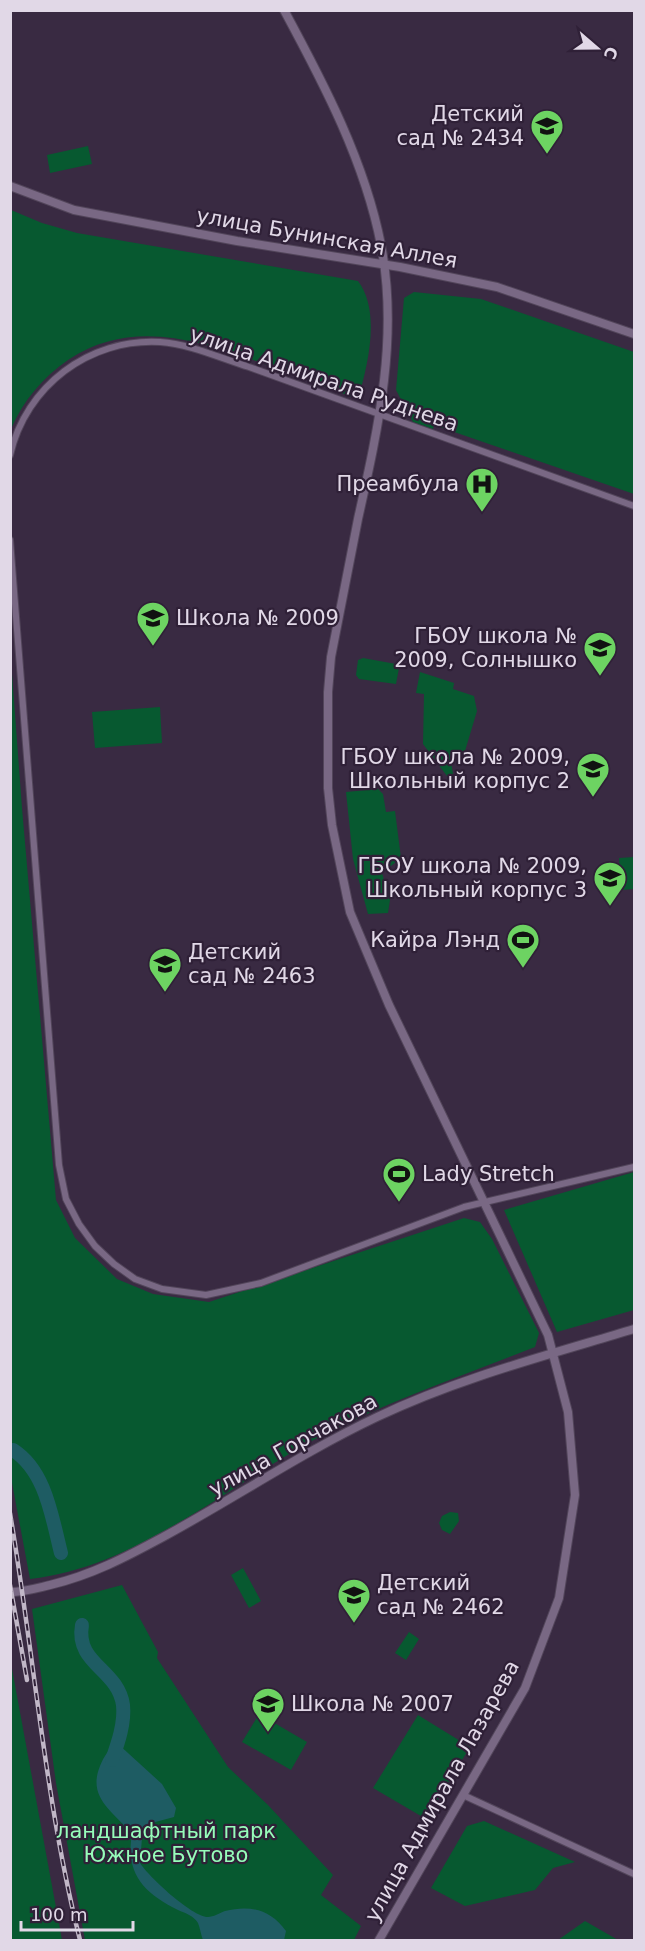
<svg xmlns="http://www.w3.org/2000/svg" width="645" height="1951" font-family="'DejaVu Sans',sans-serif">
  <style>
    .green { fill: #075930 }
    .water { fill: #1e5c63 }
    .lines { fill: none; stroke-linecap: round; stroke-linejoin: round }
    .river { stroke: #1e5c63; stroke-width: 14 }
    .street-casing { stroke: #52455a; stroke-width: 8 }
    .secondary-casing { stroke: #52455a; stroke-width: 10 }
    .street { stroke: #796884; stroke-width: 6 }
    .secondary { stroke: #796884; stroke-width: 8 }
    .rail-casing { stroke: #c1b7c7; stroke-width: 4.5 }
    .rail { stroke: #2f2037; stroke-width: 2; stroke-dasharray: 7; stroke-linecap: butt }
    .labels { text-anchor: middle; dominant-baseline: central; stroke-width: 4.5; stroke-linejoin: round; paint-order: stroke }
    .poi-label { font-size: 21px; fill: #e1d8e7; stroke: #2f2037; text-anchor: end }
    .street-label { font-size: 21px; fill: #e1d8e7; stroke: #2f2037 }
    .park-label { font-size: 21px; fill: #96fdba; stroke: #2f2037 }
  </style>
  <rect width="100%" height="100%" fill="#392a42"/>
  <g class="green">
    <polygon points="88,146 92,164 50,173 47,155"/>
    <path d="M11,210L42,223L77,233L358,281C381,311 368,365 358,399C326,387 295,376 264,364C199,340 131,318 68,360C43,377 23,401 11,429Z"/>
    <polygon points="414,292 481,299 634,352 634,494 434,425 433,429 413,422 396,390 404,298"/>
    <path d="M10,647L22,808L56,1200L75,1238L117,1279L153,1294L209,1302L464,1218L480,1222L492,1239L539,1333L535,1347C463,1375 389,1401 321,1436C228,1485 138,1567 30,1579L10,1472Z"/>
    <polygon points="363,658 396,664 399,668 396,684 359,679 356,675 358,660"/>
    <polygon points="420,672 454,683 453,689 474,696 477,711 465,751 450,756 453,774 447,776 423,744 424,694 416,693"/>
    <polygon points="160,707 162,743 95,748 92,712"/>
    <polygon points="378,789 383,794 386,812 395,811 401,858 382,873 390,900 388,913 368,914 353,859 346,792"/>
    <polygon points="634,857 634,889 621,890 619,858"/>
    <polygon points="634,1172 634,1310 557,1332 504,1210"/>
    <polygon points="450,1512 458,1513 459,1521 450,1534 442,1530 439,1523 442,1516"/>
    <polygon points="243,1568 261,1601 249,1608 231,1575"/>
    <polygon points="122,1585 158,1652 157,1658 228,1767 268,1805 333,1875 321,1895 361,1926 354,1940 85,1940 56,1783 32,1609"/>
    <polygon points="409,1632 419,1639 406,1660 395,1653"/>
    <polygon points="10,1658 62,1940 11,1940"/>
    <polygon points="259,1714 307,1742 291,1770 242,1742"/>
    <polygon points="418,1715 470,1747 426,1819 373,1788"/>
    <polygon points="484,1821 575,1862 553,1868 535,1890 465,1906 431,1888 467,1826"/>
    <polygon points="585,1921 618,1940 558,1940"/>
  </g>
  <path class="water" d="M117,1743L162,1784L176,1808L174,1817L148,1824L142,1838L140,1863C148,1876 192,1917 208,1917C213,1917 220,1913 225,1911C250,1905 270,1909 286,1931L284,1940H203C201,1935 200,1928 198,1923C194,1916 185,1913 178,1910C144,1893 125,1874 132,1834C113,1811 87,1798 100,1766C104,1756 109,1749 117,1743Z"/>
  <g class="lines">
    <g class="river">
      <path d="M13,1450C46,1471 52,1518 61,1553"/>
      <path d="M82,1625C75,1664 118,1669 123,1705C125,1723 118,1743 112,1760"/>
    </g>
    <g class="street-casing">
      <g id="street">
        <path d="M10,455C26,386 89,338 160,342C190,344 220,358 249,367L634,506"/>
        <polyline points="10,540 59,1165 66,1199 79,1224 95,1246 114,1264 135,1279 162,1289 206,1295 261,1283 464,1207 634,1167"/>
        <polyline points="463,1795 634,1874"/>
      </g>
    </g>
    <g class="secondary-casing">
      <g id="secondary">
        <path d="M284,10C324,84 365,162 381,245C399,337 378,429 358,519C349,565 340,611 331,657L328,692V788L332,825L350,912L389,1005L548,1335L568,1412L575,1495L559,1598L525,1688L379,1940"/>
        <polyline points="10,186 74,210 237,241 400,267 497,287 634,334"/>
        <path d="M10,1592C24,1592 37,1588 50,1585C92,1575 126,1557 163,1537C235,1498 303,1452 377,1417C459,1378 548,1355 634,1329"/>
      </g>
    </g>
    <use href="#street" class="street"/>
    <use href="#secondary" class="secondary"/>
    <g class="rail-casing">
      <g id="rail">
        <path d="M10,1513C34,1655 45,1801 80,1940"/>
        <polyline points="10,1585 27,1680"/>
      </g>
    </g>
    <use href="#rail" class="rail"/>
  </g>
  <defs>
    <g id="school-pin" transform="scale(1.725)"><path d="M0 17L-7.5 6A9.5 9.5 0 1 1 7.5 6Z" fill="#6dd362" stroke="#2f2037"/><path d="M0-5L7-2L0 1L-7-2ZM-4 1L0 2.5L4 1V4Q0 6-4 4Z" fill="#111"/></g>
    <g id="hospital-pin" transform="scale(1.725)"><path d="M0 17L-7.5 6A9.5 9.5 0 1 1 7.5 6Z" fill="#6dd362" stroke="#2f2037"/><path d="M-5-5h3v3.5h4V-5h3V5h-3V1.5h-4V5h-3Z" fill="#111"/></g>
    <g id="stadium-pin" transform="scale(1.725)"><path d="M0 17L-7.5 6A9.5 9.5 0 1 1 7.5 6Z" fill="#6dd362" stroke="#2f2037"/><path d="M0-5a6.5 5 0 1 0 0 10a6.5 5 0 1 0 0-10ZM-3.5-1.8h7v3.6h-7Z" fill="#111"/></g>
  </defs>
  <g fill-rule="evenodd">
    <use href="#school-pin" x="547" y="126"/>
    <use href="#hospital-pin" x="482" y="484"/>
    <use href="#school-pin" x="153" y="618"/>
    <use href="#school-pin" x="600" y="648"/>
    <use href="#school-pin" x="593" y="769"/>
    <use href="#school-pin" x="610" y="878"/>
    <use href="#stadium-pin" x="523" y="940"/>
    <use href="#school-pin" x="165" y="964"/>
    <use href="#stadium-pin" x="399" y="1174"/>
    <use href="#school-pin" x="354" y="1595"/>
    <use href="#school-pin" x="268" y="1704"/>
  </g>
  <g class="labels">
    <g class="poi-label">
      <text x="524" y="114">Детский<tspan x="524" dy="24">сад № 2434</tspan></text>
      <text x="459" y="484">Преамбула</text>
      <text x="176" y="618" text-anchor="start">Школа № 2009</text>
      <text x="577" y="636">ГБОУ школа №<tspan x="577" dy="24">2009, Солнышко</tspan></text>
      <text x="570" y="757">ГБОУ школа № 2009,<tspan x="570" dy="24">Школьный корпус 2</tspan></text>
      <text x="587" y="866">ГБОУ школа № 2009,<tspan x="587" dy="24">Школьный корпус 3</tspan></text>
      <text x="500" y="940">Кайра Лэнд</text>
      <text x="188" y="952" text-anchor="start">Детский<tspan x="188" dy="24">сад № 2463</tspan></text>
      <text x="422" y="1174" text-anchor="start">Lady Stretch</text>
      <text x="377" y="1583" text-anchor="start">Детский<tspan x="377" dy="24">сад № 2462</tspan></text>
      <text x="291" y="1704" text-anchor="start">Школа № 2007</text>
    </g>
    <g class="street-label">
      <text transform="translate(327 238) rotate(10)">улица Бунинская Аллея</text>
      <text transform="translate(324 379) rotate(19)">улица Адмирала Руднева</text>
      <text transform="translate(293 1445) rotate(-29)">улица Горчакова</text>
      <text transform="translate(442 1791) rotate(-61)">улица Адмирала Лазарева</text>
    </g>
    <g class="park-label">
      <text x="166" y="1831">ландшафтный парк<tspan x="166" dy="24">Южное Бутово</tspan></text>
    </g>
  </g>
  <rect width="645" height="1951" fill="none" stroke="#e1d8e7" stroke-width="24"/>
  <g transform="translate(597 48) rotate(110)" stroke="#2f2037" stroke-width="4.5" paint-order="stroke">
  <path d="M0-4.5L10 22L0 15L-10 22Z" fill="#e1d8e7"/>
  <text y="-9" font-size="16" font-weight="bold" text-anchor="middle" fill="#e1d8e7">С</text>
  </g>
  <path d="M21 1921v9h112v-9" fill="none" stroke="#e1d8e7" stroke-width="3"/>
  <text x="30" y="1921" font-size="18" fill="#e1d8e7" stroke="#2f2037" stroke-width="4.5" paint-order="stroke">100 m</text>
</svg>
